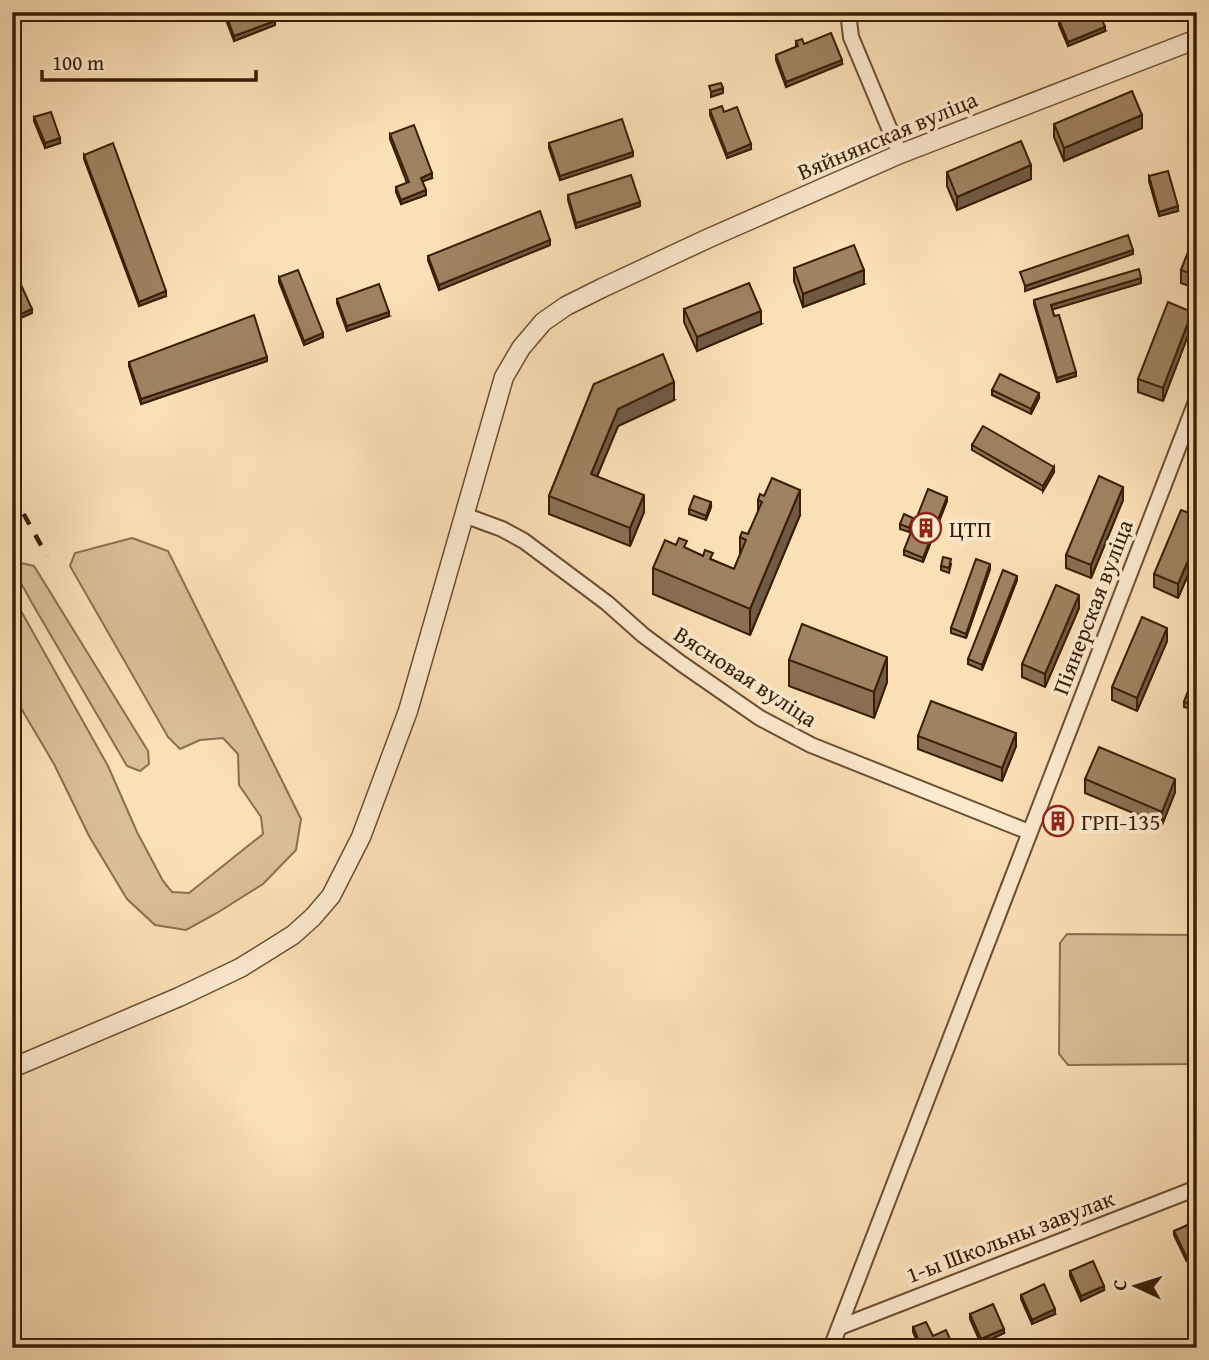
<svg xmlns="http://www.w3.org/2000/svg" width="1209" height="1360" font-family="'Gentium Book Plus',serif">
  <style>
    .green { fill: #dabe97; stroke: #8a6e4e; stroke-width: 2 }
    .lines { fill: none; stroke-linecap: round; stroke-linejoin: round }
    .minor-casing { stroke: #6b4e32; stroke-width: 18 }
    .tertiary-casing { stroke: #6b4e32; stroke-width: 21 }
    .minor { stroke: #fceacf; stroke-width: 14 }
    .tertiary { stroke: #fceacf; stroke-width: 18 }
    .rail { stroke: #3b1d06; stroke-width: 4.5; stroke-dasharray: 12 12; stroke-linecap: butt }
    .wall { fill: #897053; stroke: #3b1d06; stroke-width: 2 }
    .shaded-wall { fill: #6f5b44; stroke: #3b1d06; stroke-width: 2 }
    .building { fill: #9f8261; stroke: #3b1d06; stroke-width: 2 }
    .labels { text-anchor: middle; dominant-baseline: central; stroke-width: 7; stroke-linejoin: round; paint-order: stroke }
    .street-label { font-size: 23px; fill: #3b1d06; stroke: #fceacf }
    .poi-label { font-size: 23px; fill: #3b1d06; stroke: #fceacf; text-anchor: start }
  </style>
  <rect width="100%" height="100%" fill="#fbdfb5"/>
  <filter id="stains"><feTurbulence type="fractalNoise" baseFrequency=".00286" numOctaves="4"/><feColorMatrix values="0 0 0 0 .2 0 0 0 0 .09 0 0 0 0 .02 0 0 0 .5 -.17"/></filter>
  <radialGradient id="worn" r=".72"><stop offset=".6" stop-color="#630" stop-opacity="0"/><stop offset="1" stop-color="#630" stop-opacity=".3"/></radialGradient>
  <g class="green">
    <polygon points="132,538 168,551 301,819 296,850 263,884 217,913 186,930 155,925 127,899 89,836 54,764 12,693 12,604 21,611 108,766 137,832 163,881 172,892 189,893 263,834 261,817 239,785 238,754 223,738 200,740 180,749 168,737 70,566 75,553"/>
    <polygon points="21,563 34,566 148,751 149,764 140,771 127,766 32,603 17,576"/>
    <polygon points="1067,934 1197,935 1197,1064 1068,1065 1059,1054 1060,943"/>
  </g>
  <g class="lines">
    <g class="minor-casing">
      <g id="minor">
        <polyline points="848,12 851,37 900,154"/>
        <polyline points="464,515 502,529 524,541 607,603 643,635 682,664 760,718 811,745 1029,832"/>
        <polyline points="840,1327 1197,1188"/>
        <polyline points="831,1348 1197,399"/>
      </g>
    </g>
    <g class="tertiary-casing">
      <polyline id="tertiary" points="12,1068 179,997 240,968 293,935 313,917 331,896 361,837 408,711 504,377 521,348 543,322 566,306 602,288 709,238 900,154 1197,39"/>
    </g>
    <use href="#minor" class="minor"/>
    <use href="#tertiary" class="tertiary"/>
    <polyline class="rail" points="12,493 47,556"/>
  </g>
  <g class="wall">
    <polygon points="223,12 271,12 275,25 234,41"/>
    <polygon points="1059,20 1105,31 1068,46 1059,25"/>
    <polygon points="796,41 842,64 786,87 776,60 776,55 796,47"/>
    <polygon points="710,110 724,112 751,149 727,158 710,115"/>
    <polygon points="34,117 60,143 45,148 34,121"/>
    <polygon points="1054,124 1142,128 1064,161 1054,137"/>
    <polygon points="390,134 432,178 422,181 426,195 401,204 396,192 396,187 407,183 390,139"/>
    <polygon points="549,143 633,156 560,180 549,148"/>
    <polygon points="84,155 166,296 139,306 84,159"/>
    <polygon points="947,172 1031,179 957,210 947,186"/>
    <polygon points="1149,176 1178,211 1159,216 1149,181"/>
    <polygon points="568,195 640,206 576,228 568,200"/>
    <polygon points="1197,230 1197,289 1181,283 1181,270"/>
    <polygon points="550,245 439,290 428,260 428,256"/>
    <polygon points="794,268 864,284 803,307 794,281"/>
    <polygon points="279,277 323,337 304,345 279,282"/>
    <polygon points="1141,283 1052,309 1076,376 1057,382 1034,304 1034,300"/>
    <polygon points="337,299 389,316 347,331 337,303"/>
    <polygon points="684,309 761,324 697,351 684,322"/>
    <polygon points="1192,325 1163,401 1138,392 1138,379"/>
    <polygon points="267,361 141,404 129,366 129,362"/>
    <polygon points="594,384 674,400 618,426 597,476 644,512 630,546 549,514 549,496"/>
    <polygon points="992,390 1039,398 1031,414 992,395"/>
    <polygon points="972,445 1054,472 1043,491 972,450"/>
    <polygon points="758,500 800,515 750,635 653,594 653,568 687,549 734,569 740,555 740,537 748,534 758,513"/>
    <polygon points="1123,500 1091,578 1066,568 1066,555"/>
    <polygon points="947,501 923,562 904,555 904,550"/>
    <polygon points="711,507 706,520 689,514 689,509"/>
    <polygon points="1197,516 1197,554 1178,598 1154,587 1154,574"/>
    <polygon points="913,522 909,532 900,529 900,524"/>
    <polygon points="951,564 949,573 941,570 941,566"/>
    <polygon points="990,569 966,638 951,633 951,628"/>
    <polygon points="1017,580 982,670 968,664 968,659"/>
    <polygon points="1079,608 1045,687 1022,677 1022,664"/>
    <polygon points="1167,641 1137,711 1112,700 1112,687"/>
    <polygon points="789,660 887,682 874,718 789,686"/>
    <polygon points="1197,668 1197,711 1184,707 1184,702"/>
    <polygon points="918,736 1016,746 1002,781 918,749"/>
    <polygon points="1085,779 1175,792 1162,825 1085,793"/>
    <polygon points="1064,818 1061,827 1052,823 1052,819"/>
    <polygon points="1197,1221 1186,1260 1174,1235 1174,1231"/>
    <polygon points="1070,1271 1104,1290 1081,1301 1070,1276"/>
    <polygon points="1021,1295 1055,1314 1032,1324 1021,1299"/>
    <polygon points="970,1314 1004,1333 981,1344 970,1319"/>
    <polygon points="913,1327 933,1336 954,1348 920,1348 913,1332"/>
  </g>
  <g class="shaded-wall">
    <polygon points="669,12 680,12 666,18 666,14"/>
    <polygon points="275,21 275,25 234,41 234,36"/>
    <polygon points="1105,27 1105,31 1068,46 1068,42"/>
    <polygon points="842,60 842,64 786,87 786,82"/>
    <polygon points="723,88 723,93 711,97 711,92"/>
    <polygon points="1142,115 1142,128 1064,161 1064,148"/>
    <polygon points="60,138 60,143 45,148 45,143"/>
    <polygon points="751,144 751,149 727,158 727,154"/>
    <polygon points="633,152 633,156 560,180 560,176"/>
    <polygon points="1031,165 1031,179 957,210 957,197"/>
    <polygon points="432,173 432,178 421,182 421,178"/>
    <polygon points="426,190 426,195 401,204 401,200"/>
    <polygon points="640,202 640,206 576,228 576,223"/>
    <polygon points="1178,206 1178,211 1159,216 1159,212"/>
    <polygon points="550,240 550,245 439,290 439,285"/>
    <polygon points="1133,250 1133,254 1025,291 1025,286"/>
    <polygon points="864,270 864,284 803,307 803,294"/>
    <polygon points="1141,278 1141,283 1051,310 1051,305"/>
    <polygon points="166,291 166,296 139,306 139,302"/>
    <polygon points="32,309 32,313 12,322 12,318"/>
    <polygon points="761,311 761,324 697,351 697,337"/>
    <polygon points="389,312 389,316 347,331 347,326"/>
    <polygon points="1192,312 1192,325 1163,401 1163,388"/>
    <polygon points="323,333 323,337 304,345 304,341"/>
    <polygon points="267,357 267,361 141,404 141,399"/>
    <polygon points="1076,372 1076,376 1057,382 1057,378"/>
    <polygon points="674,382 674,400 618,426 591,491 591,474 618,409"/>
    <polygon points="1039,393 1039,398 1031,414 1031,409"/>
    <polygon points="1054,467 1054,472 1043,491 1043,486"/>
    <polygon points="1123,487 1123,500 1091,578 1091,565"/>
    <polygon points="800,490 800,515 750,635 750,609"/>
    <polygon points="644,495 644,512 630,546 630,528"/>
    <polygon points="947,497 947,501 923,562 923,558"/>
    <polygon points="711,502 711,507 706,520 706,516"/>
    <polygon points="1197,540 1197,554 1178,598 1178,584"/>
    <polygon points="990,564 990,569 966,638 966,634"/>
    <polygon points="1017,576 1017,580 982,670 982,665"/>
    <polygon points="1079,595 1079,608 1045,687 1045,674"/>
    <polygon points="1167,628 1167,641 1137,711 1137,698"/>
    <polygon points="887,657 887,682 874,718 874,692"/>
    <polygon points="1016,733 1016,746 1002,781 1002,768"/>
    <polygon points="1175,779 1175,792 1162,825 1162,812"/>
    <polygon points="1197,1251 1197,1255 1186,1260 1186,1256"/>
    <polygon points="1104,1286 1104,1290 1081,1301 1081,1296"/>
    <polygon points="1055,1309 1055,1314 1032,1324 1032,1320"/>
    <polygon points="1004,1329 1004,1333 981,1344 981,1339"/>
  </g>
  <g class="building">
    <polygon points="225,12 271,12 275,21 234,36"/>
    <polygon points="1079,12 1099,12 1105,27 1068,42 1059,20"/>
    <polygon points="831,33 842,60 786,82 776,55 798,46 796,41 802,39 804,44"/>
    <polygon points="721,83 723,88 711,92 709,86"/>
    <polygon points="1132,91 1142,115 1064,148 1054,124"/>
    <polygon points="722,106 724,112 737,107 751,144 727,154 710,110"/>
    <polygon points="51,112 60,138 45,143 34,117"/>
    <polygon points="622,119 633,152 560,176 549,143"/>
    <polygon points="414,125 432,173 421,178 426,190 401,200 396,187 409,182 390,134"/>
    <polygon points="1021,141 1031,165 957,197 947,172"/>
    <polygon points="113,143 166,291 139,302 84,155"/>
    <polygon points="1168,171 1178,206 1159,212 1149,176"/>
    <polygon points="631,175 640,202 576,223 568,195"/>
    <polygon points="540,211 550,240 439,285 428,256"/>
    <polygon points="1197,230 1197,276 1181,270"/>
    <polygon points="1128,235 1133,250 1025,286 1020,272"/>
    <polygon points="854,245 864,270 803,294 794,268"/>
    <polygon points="12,265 32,309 12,318"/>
    <polygon points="1139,269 1141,278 1051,305 1054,316 1059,315 1076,372 1057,378 1034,300"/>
    <polygon points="298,270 323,333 304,341 279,277"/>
    <polygon points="749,283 761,311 697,337 684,309"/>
    <polygon points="379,284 389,312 347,326 337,299"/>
    <polygon points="1168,302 1192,312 1163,388 1138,379"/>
    <polygon points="254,315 267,357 141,399 129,362"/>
    <polygon points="663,354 674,382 618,409 591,474 644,495 630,528 549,496 594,384"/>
    <polygon points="1000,374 1039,393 1031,409 992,390"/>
    <polygon points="983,426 1054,467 1043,486 972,445"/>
    <polygon points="1099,476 1123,487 1091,565 1066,555"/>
    <polygon points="772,478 800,490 750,609 653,568 665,540 676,545 679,538 687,541 684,547 703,556 705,550 713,553 710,559 734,569 746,540 740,537 742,532 748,534 762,502 758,500 760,494 764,496"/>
    <polygon points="928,489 947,497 923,558 904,550"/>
    <polygon points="694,496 711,502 706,516 689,509"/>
    <polygon points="1181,510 1197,516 1197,540 1178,584 1154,574"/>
    <polygon points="904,514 913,518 909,528 900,524"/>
    <polygon points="943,557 951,559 949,568 941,566"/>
    <polygon points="976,559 990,564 966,634 951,628"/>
    <polygon points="1003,570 1017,576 982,665 968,659"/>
    <polygon points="1056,585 1079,595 1045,674 1022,664"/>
    <polygon points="1142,617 1167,628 1137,698 1112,687"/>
    <polygon points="802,624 887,657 874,692 789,660"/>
    <polygon points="1197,668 1197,707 1184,702"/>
    <polygon points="931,701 1016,733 1002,768 918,736"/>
    <polygon points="1099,747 1175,779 1162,812 1085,779"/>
    <polygon points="1055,810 1064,814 1061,822 1052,819"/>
    <polygon points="1197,1221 1197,1251 1186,1256 1174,1231"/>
    <polygon points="1093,1261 1104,1286 1081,1296 1070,1271"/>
    <polygon points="1044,1284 1055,1309 1032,1320 1021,1295"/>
    <polygon points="993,1304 1004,1329 981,1339 970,1314"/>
    <polygon points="926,1322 933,1336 946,1330 954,1348 922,1348 913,1327"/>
    <polygon points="896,1341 899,1348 881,1348"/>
  </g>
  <defs>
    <g id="building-ring" transform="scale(1.575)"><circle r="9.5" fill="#fceacf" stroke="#8f2418" stroke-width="1.5"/><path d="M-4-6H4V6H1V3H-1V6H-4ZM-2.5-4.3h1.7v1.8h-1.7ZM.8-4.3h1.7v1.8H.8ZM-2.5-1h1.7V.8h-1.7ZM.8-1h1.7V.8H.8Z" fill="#8f2418"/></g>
  </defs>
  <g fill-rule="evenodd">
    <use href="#building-ring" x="926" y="528"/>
    <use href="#building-ring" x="1058" y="821"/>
  </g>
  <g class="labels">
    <g class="street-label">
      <text transform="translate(887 135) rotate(-23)">Вяйнянская вуліца</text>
      <text transform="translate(1092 607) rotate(-69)">Піянерская вуліца</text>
      <text transform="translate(746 676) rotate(33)">Вясновая вуліца</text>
      <text transform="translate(1010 1236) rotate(-21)">1-ы Школьны завулак</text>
    </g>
    <g class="poi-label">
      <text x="949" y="528">ЦТП</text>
      <text x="1081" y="821">ГРП-135</text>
    </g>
  </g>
  <rect width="1209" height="1360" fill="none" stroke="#fbdfb5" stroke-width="42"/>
  <rect x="14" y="14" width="1181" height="1332" fill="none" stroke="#3b1d06" stroke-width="3.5"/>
  <rect x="21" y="21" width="1167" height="1318" fill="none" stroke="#3b1d06" stroke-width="2"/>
  <g transform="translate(1136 1286) rotate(274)" stroke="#fceacf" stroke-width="5" paint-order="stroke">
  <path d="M0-5L12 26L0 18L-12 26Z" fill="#3b1d06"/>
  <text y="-10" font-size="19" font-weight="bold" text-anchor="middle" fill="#3b1d06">С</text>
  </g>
  <path d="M42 70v10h214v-10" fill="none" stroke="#3b1d06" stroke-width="3.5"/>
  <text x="52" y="70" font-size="21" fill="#3b1d06" stroke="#fceacf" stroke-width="5" paint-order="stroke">100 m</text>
  <rect width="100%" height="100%" filter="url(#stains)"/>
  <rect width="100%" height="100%" fill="url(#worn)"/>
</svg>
